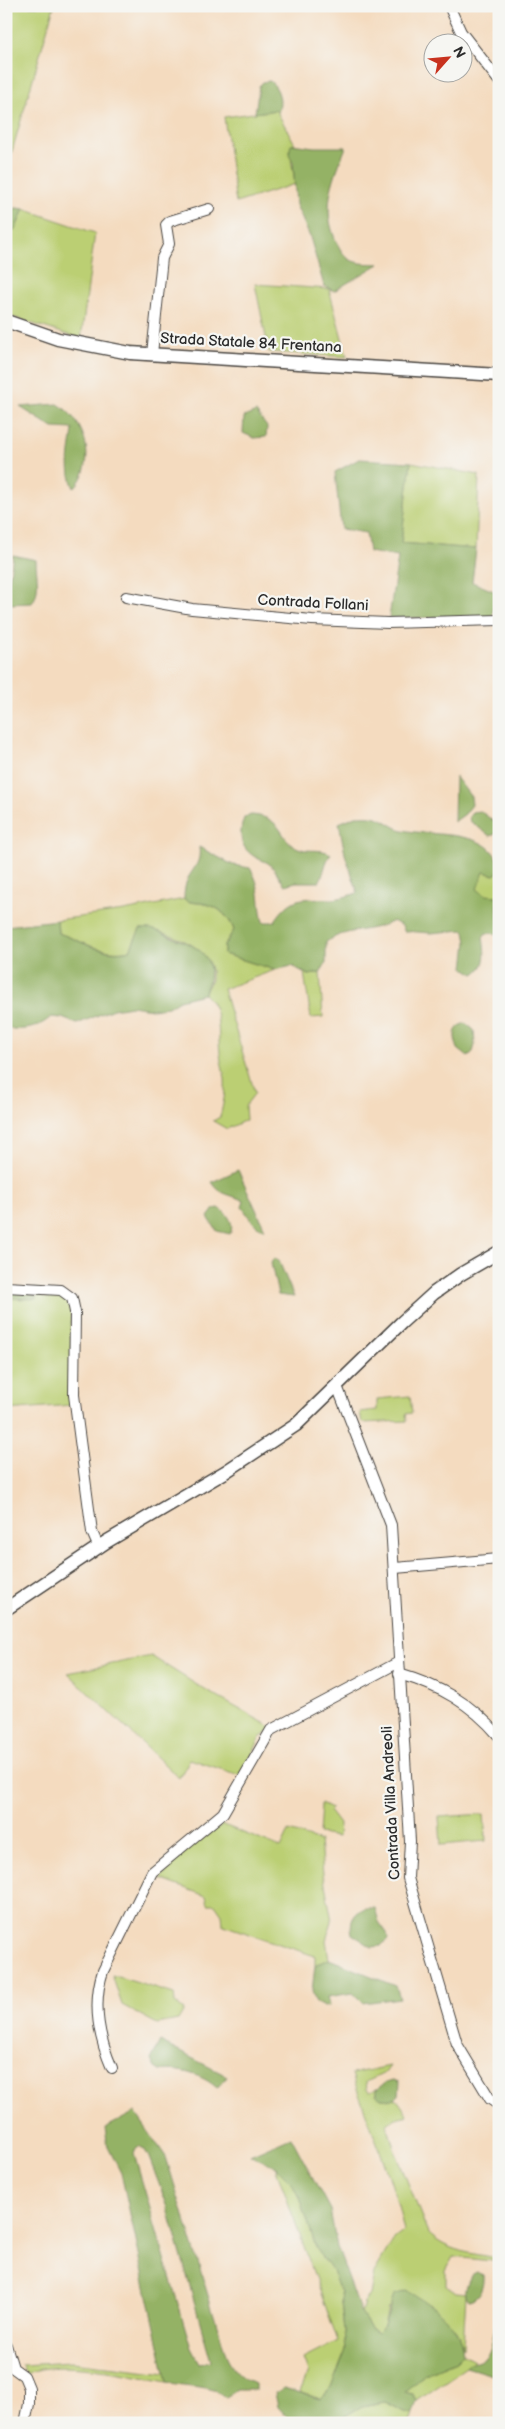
<svg xmlns="http://www.w3.org/2000/svg" width="505" height="2429" font-family="'Balsamiq Sans',sans-serif">
  <style>
    .green { fill: #bbcf73; stroke: #737d4f }
    .forest { fill: #94b265; stroke: #606e48; fill-rule: evenodd }
    .lines { fill: none; stroke-linecap: round; stroke-linejoin: round }
    .minor-casing { stroke: #494541; stroke-width: 12 }
    .major-casing { stroke: #494541; stroke-width: 15 }
    .minor { stroke: #fff; stroke-width: 10 }
    .major { stroke: #fff; stroke-width: 12 }
    .labels { text-anchor: middle; dominant-baseline: central; stroke-width: 4.5; stroke-linejoin: round; paint-order: stroke }
    .street-label { font-size: 15px; fill: #2b2b2b; stroke: #f6f6f2 }
  </style>
  <rect width="100%" height="100%" fill="#f6f6f2"/>
  <filter id="ink" filterUnits="userSpaceOnUse"><feTurbulence type="fractalNoise" baseFrequency=".02" numOctaves="2"/><feDisplacementMap in="SourceGraphic" scale="10" xChannelSelector="R" yChannelSelector="G"/><feConvolveMatrix kernelMatrix="1 2 1 2 8 2 1 2 1" color-interpolation-filters="sRGB"/></filter>
  <filter id="wash" filterUnits="userSpaceOnUse"><feTurbulence type="fractalNoise" baseFrequency=".0096" numOctaves="4" result="noise"/><feDisplacementMap in="SourceGraphic" scale="20" xChannelSelector="R" yChannelSelector="G"/><feGaussianBlur stdDeviation="1.12" result="paint"/><feColorMatrix in="noise" values="0 0 0 0 0 0 0 0 0 0 0 0 0 0 0 0 0 1.4 0 .05"/><feComposite in="paint" operator="in"/></filter>
  <g filter="url(#wash)">
    <rect width="100%" height="100%" fill="#f4dbbf"/>
    <g class="green">
      <polygon points="6,6 54,6 6,172"/>
      <path d="M276,110L295,144H291C289,157 294,171 295,184L236,203L224,117Z"/>
      <polygon points="24,209 95,233 81,339 6,315 6,237 16,228"/>
      <polygon points="255,284 329,289 347,357 269,352"/>
      <polygon points="411,462 479,475 476,549 401,543"/>
      <polygon points="499,871 499,913 497,907 476,889 484,872 494,875"/>
      <path d="M184,899C191,904 198,902 206,904C220,907 229,918 234,930L224,945V954L275,970L223,989L255,1093L245,1106L246,1120L227,1129L213,1121L220,1117C223,1105 226,1092 225,1079C224,1070 220,1061 220,1052C217,1030 222,1010 204,994C206,989 210,984 211,979C216,945 165,931 140,929L130,950C103,956 83,941 58,933L57,920L124,911Z"/>
      <polygon points="304,973 309,975 320,973 323,1017 311,1018"/>
      <polygon points="36,1289 63,1295 71,1307 72,1405 6,1410 6,1298 26,1299 37,1295"/>
      <polygon points="410,1396 412,1413 406,1414 407,1421 362,1423 360,1412 377,1410 377,1399"/>
      <polygon points="151,1656 205,1690 273,1728 260,1738 242,1776 190,1759 179,1778 68,1673"/>
      <polygon points="321,1804 331,1809 329,1811 339,1824 338,1837 319,1834"/>
      <polygon points="484,1814 486,1841 441,1845 439,1817"/>
      <polygon points="221,1824 281,1848 289,1831 320,1841 323,1874 332,1921 326,1940 329,1959 315,1966 315,1956 223,1925 222,1914 215,1904 208,1904 206,1896 160,1879 183,1853 216,1828 220,1828"/>
      <polygon points="112,1975 174,1994 175,2003 184,2010 178,2020 157,2024 122,2005"/>
      <path d="M390,2066L385,2073L366,2082L367,2090L370,2092L377,2089V2095L388,2100L396,2098L408,2115L396,2118L387,2124L394,2148L428,2233C447,2252 471,2253 497,2258L493,2261L453,2257L446,2270V2285L456,2292L466,2293L463,2347L456,2330L388,2308L384,2326L377,2333L371,2329L361,2313L364,2302L370,2295L374,2273L394,2239L404,2231C393,2176 369,2126 352,2074Z"/>
      <polygon points="275,2166 291,2182 302,2203 317,2251 332,2270 340,2292 346,2350 331,2388 320,2399 300,2392 308,2372 303,2359 338,2341"/>
      <polygon points="463,2354 474,2360 466,2367 417,2401 412,2393 404,2391 425,2374 456,2361"/>
      <path d="M72,2362L166,2373L167,2382C134,2376 55,2357 27,2374L21,2365Z"/>
      <polygon points="385,2402 407,2413 413,2413 410,2423 290,2423 290,2420 342,2418 362,2406"/>
    </g>
    <g class="forest">
      <path d="M270,81C280,89 282,102 278,113L276,110L255,113L259,86L263,82Z"/>
      <path d="M291,144L314,147H346C334,177 322,204 334,236C337,244 342,254 349,259C358,265 370,263 379,264L334,291L324,286L310,237L296,205L293,162L289,154Z"/>
      <polygon points="17,208 24,209 16,228 6,237 6,209"/>
      <path d="M58,404C86,421 98,463 74,488C65,467 71,450 73,429L53,428L20,407Z"/>
      <polygon points="256,412 267,427 266,437 254,438 243,433 244,417"/>
      <polygon points="359,459 411,462 401,543 476,549 472,582 496,592 492,617 389,618 398,557 369,552 366,533 341,529 335,472"/>
      <path d="M13,555L36,560C36,574 41,591 32,603L8,604L7,594Z"/>
      <polygon points="455,776 471,797 472,805 465,814 454,822"/>
      <polygon points="480,811 499,825 498,833 490,836 470,821 469,817 472,812"/>
      <path d="M251,815C286,817 277,841 301,849C311,852 321,848 331,854C324,863 325,873 319,882H296L285,885C280,879 275,868 268,863C265,861 260,860 257,858C240,849 238,835 244,818Z"/>
      <path d="M356,816C362,816 370,815 376,817C385,819 393,828 403,830C433,837 499,828 499,871L494,875L484,872L477,889L485,895L497,896L499,934L486,933L483,937C485,952 488,966 474,974L464,968L467,942L465,932L463,930L431,933L404,931L402,926L393,921C372,933 344,928 326,942V963L320,973L309,975L292,966L275,970L224,954V946L234,930C230,918 220,907 206,904C198,902 191,904 184,899C184,892 185,884 188,878C195,866 201,862 199,847L233,865L250,868C262,886 258,903 263,922H274C292,895 301,898 331,899C339,899 350,895 358,893L345,854L339,823Z"/>
      <path d="M57,920L58,933C83,941 103,957 130,950L140,929C155,927 163,934 177,939C206,949 218,963 204,994L179,1000L168,1007L152,1009L131,1006L113,1009L77,1024L62,1018L51,1017C37,1029 24,1031 6,1028V926Z"/>
      <path d="M465,1023L474,1030L475,1045L473,1052L468,1057L458,1049C454,1037 452,1029 465,1023Z"/>
      <path d="M238,1170L265,1229C253,1227 249,1216 242,1207L244,1201C232,1194 220,1196 212,1182Z"/>
      <path d="M219,1208C228,1214 235,1223 230,1234L217,1231L208,1217L214,1209Z"/>
      <polygon points="274,1258 279,1261 294,1297 278,1295 271,1263"/>
      <polygon points="6,1288 36,1289 36,1299 6,1298"/>
      <path d="M365,1908H375L379,1922L387,1933L388,1939L381,1946L372,1947L352,1934C349,1921 354,1913 365,1908Z"/>
      <polygon points="329,1959 396,1986 400,1998 363,2003 353,1993 327,1997 329,2006 324,2007 316,2003 312,1991 315,1966"/>
      <path d="M160,2042L227,2076L217,2088C203,2075 179,2068 160,2071L155,2068L151,2060Z"/>
      <path d="M394,2080L400,2082L399,2095C392,2101 384,2101 377,2095V2089L386,2082Z"/>
      <path d="M135,2112L166,2157L227,2358C234,2372 241,2378 255,2384V2390H237L226,2397C214,2385 184,2387 167,2382L121,2173L108,2147L105,2128ZM139,2146L144,2149L148,2155L167,2205L211,2361L199,2363L191,2348L134,2154L136,2148Z"/>
      <path d="M291,2137L330,2210L337,2247L361,2313L371,2329L377,2333L384,2326L394,2295L406,2291C431,2304 461,2322 463,2354L456,2361L425,2374L405,2391L412,2393L417,2401L413,2413H407L385,2402L362,2406L342,2418L290,2420L278,2407L275,2393L284,2388L320,2399L331,2388L346,2350L340,2292L332,2270L317,2251L302,2203L291,2182L275,2166L250,2155Z"/>
      <path d="M476,2272L483,2275C484,2284 480,2298 469,2300C462,2293 468,2281 472,2274Z"/>
      <path d="M499,2322V2377L466,2367C472,2360 477,2362 484,2358C493,2352 493,2332 496,2323Z"/>
    </g>
  </g>
  <g filter="url(#ink)">
    <g class="lines">
      <g class="minor-casing">
        <g id="minor">
          <polyline points="449,6 461,32 499,81"/>
          <polyline points="152,354 162,258 169,244 166,225 170,221 209,209"/>
          <polyline points="126,597 192,609 312,620 388,623 499,620"/>
          <polyline points="6,1287 61,1290 72,1298 75,1312 74,1395 92,1532 99,1548"/>
          <polyline points="337,1386 391,1525 410,1841 408,1878 457,2044 490,2099 499,2105"/>
          <polyline points="395,1568 499,1559"/>
          <path d="M399,1674C440,1686 471,1703 499,1736"/>
          <path d="M112,2068C98,2036 92,2004 103,1971L152,1872L223,1813L271,1730L399,1662"/>
          <polyline points="6,2345 13,2368 24,2376 29,2388 29,2404 25,2423"/>
        </g>
      </g>
      <g class="major-casing">
        <g id="major">
          <polyline points="6,321 58,339 130,353 499,375"/>
          <polyline points="6,1609 106,1542 225,1472 296,1425 401,1323 434,1293 461,1274 499,1252"/>
        </g>
      </g>
      <use href="#minor" class="minor"/>
      <use href="#major" class="major"/>
    </g>
  </g>
  <g class="labels">
    <g class="street-label">
      <text transform="translate(251 343) rotate(3)">Strada Statale 84 Frentana</text>
      <text transform="translate(313 603) rotate(3)">Contrada Follani</text>
      <text transform="translate(391 1803) rotate(-93)">Contrada Villa Andreoli</text>
    </g>
  </g>
  <rect width="505" height="2429" fill="none" stroke="#f6f6f2" stroke-width="25"/>
  <g transform="translate(448 58) rotate(63)"><circle r="24" fill="#f6f6f2" stroke="#a5a5a2"/>
  <path d="M0-4L9 19L0 12L-9 19Z" fill="#c8321e"/>
  <text y="-8" font-size="14" font-weight="bold" text-anchor="middle" fill="#2b2b2b">N</text>
  </g>
</svg>
